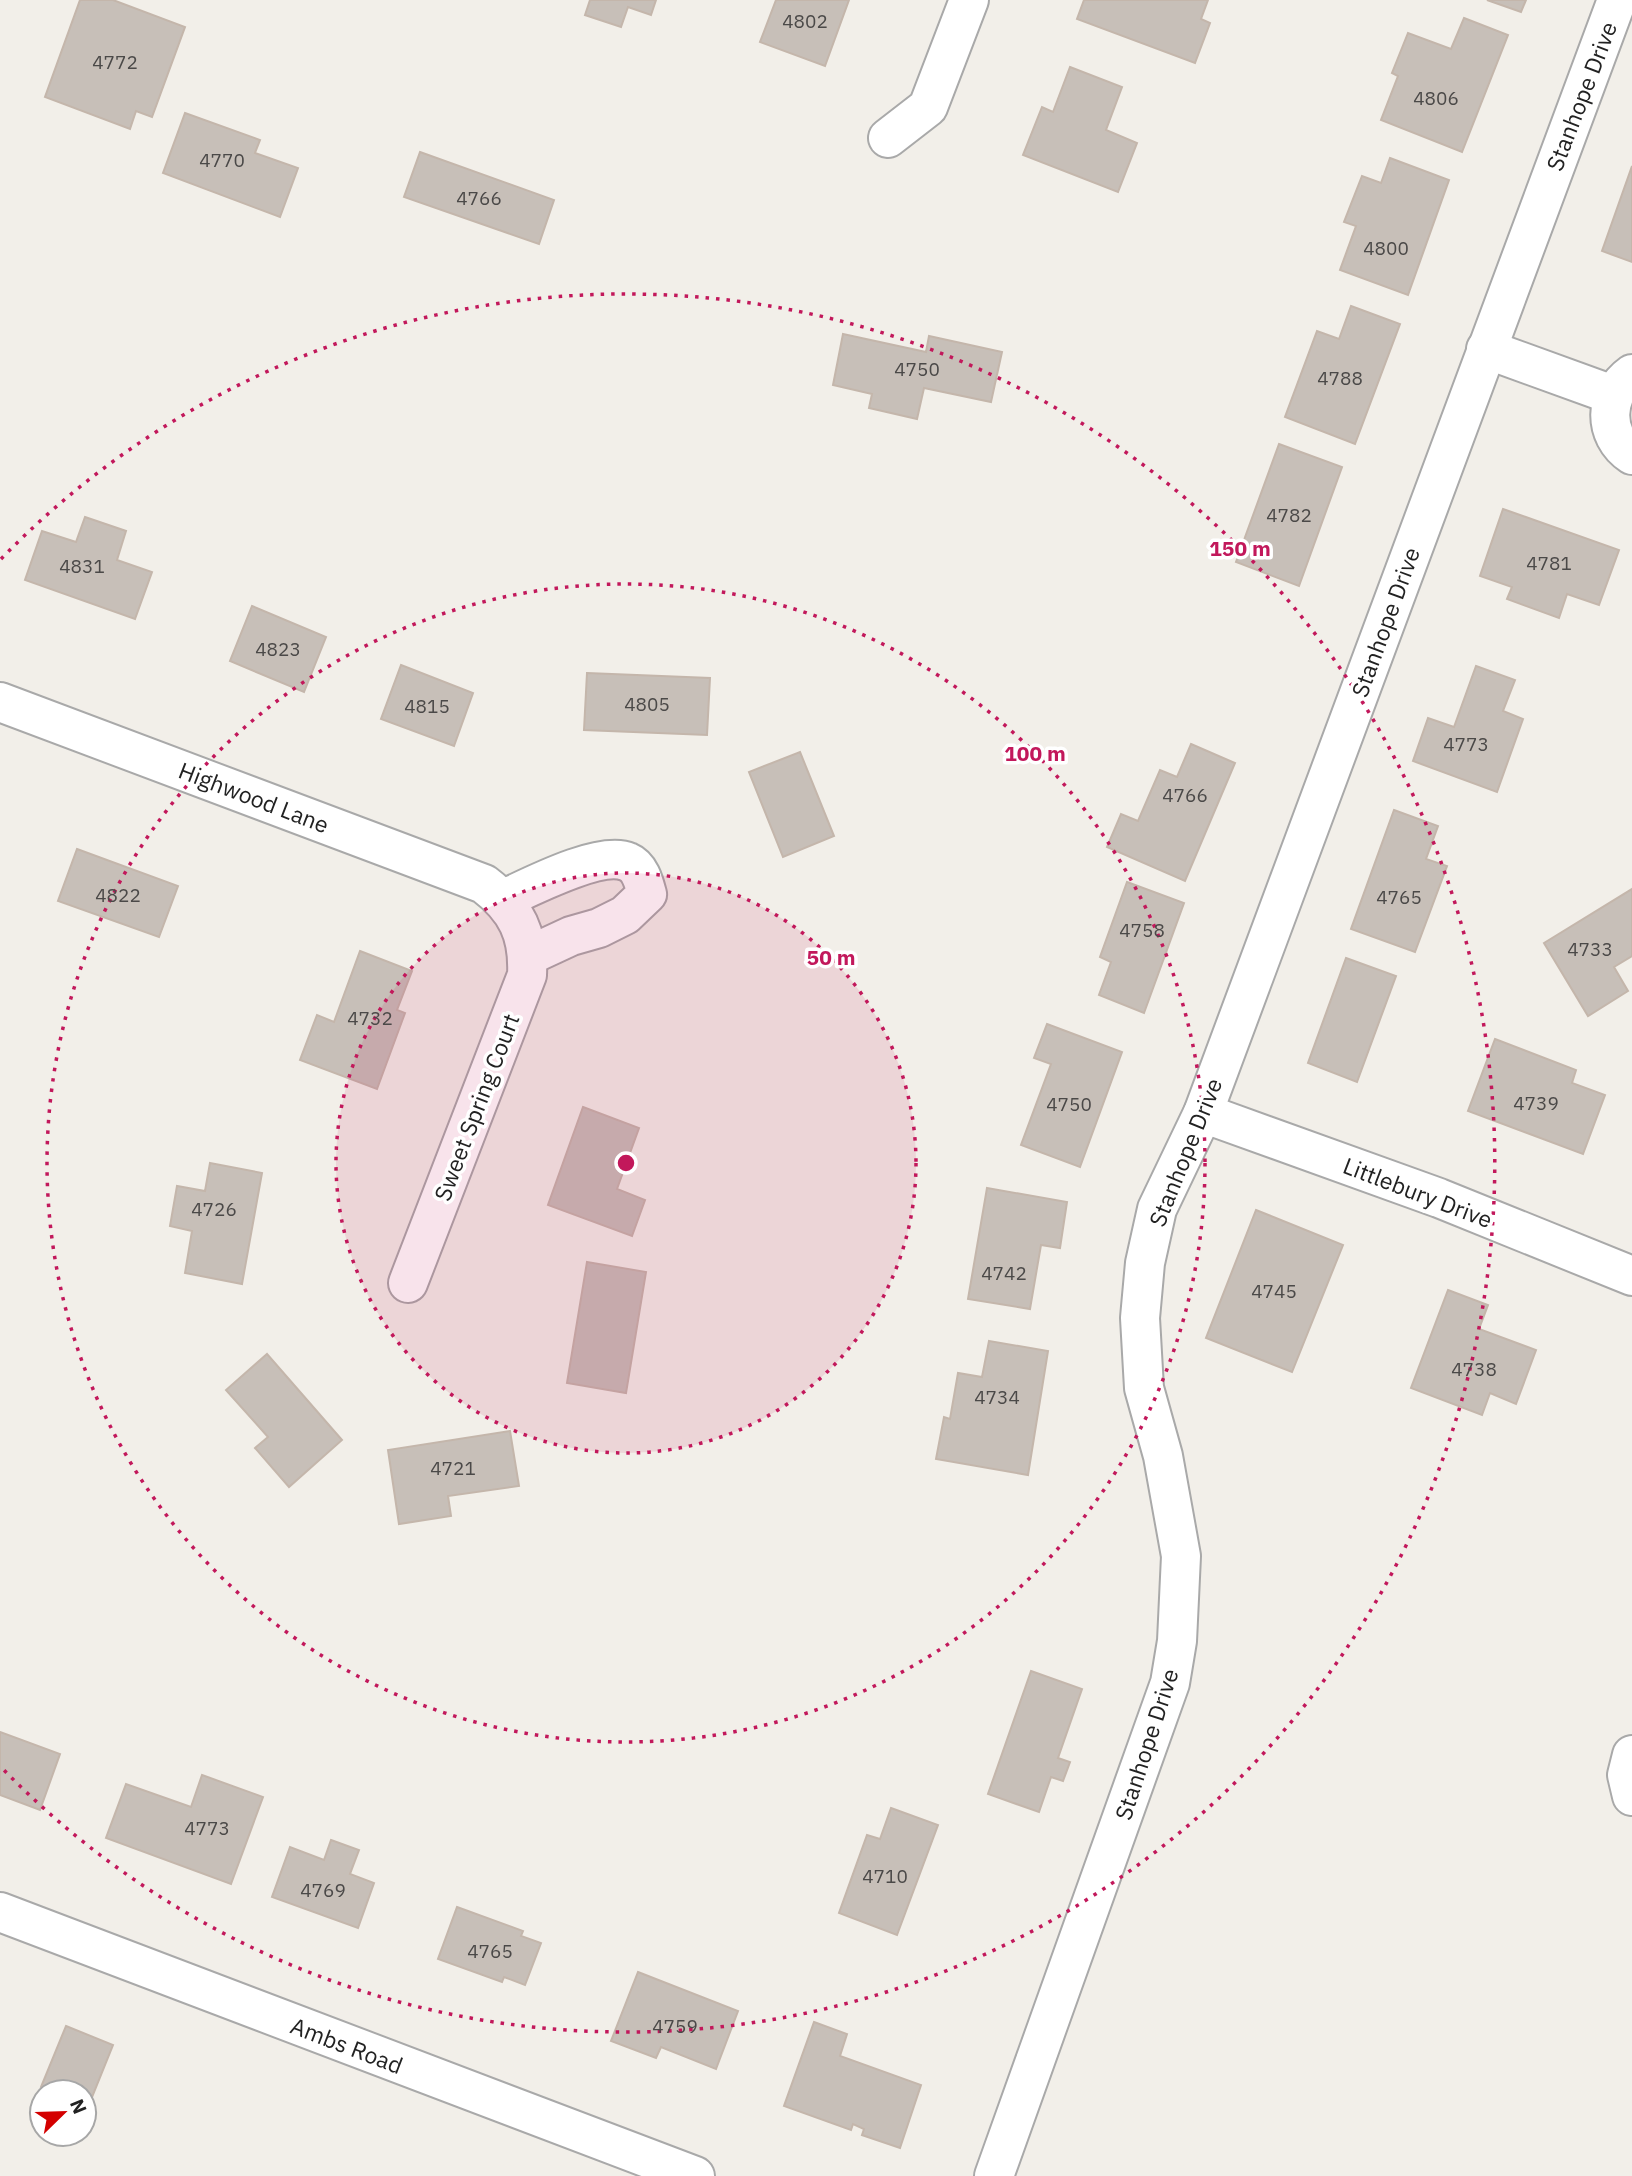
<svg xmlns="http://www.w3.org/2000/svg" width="1632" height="2176" font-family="'IBM Plex Sans',sans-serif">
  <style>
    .building { fill: #c7bfb8; stroke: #c4b6ab; stroke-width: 2 }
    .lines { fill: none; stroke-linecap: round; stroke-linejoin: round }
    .minor-casing { stroke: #a9a9a9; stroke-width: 42 }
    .minor { stroke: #fff; stroke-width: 38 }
    .ring { fill: none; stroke: #c2185b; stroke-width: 3.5; stroke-dasharray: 3.5 7 }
    .labels { text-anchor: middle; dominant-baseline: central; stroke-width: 7; stroke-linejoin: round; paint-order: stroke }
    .number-label { font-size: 19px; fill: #4b4948 }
    .street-label { font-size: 23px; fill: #222; stroke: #fff }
    .centre { fill: #c2185b; stroke: #fff; stroke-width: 3.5 }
    .ring-label { font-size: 21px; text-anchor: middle; font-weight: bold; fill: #c2185b; stroke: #fff; stroke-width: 7; stroke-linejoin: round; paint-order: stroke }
  </style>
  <rect width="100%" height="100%" fill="#f2efe9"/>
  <g class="building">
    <polygon points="80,0 113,0 185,27 152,117 136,111 130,129 45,97"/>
    <polygon points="590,0 656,0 651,15 628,7 621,27 585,15"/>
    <polygon points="776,0 849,0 825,66 760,42"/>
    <polygon points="1084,0 1208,0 1201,19 1210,23 1195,63 1077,19"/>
    <polygon points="1487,0 1526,0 1521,12"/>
    <polygon points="1464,18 1508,35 1462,152 1381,120 1398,76 1392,73 1408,33 1451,49"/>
    <polygon points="1070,67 1122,87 1106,130 1137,143 1118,192 1023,155 1042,107 1053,112"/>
    <polygon points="185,113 260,140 255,153 298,168 280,217 163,173"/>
    <polygon points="420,152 554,200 539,244 404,197"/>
    <polygon points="1390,158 1449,180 1408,295 1340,270 1356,226 1344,222 1362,176 1381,183"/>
    <polygon points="1632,166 1632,262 1602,251"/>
    <polygon points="1351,306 1400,324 1355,444 1285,417 1317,331 1339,339"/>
    <polygon points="843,334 926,352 929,336 1002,352 991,402 924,388 917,419 869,408 872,394 833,385"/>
    <polygon points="1279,444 1342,467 1299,586 1236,562"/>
    <polygon points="1503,509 1619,550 1599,605 1567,594 1559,618 1507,599 1512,587 1480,576"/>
    <polygon points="85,517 126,531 117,560 152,572 135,619 25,580 42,531 76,542"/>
    <polygon points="252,606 326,637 304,692 230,661"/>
    <polygon points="401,665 473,693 454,746 381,719"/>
    <polygon points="1476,666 1515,680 1503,711 1523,719 1497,792 1413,761 1428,718 1454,727"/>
    <polygon points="587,673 710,678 707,735 584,730"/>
    <polygon points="1191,744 1235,763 1185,881 1107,847 1121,814 1138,821 1160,770 1177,777"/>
    <polygon points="800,752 834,836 783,857 749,772"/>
    <polygon points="1394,810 1438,826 1426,859 1447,866 1415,952 1351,929"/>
    <polygon points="77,849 178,886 159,937 58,901"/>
    <polygon points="1127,882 1184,903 1144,1013 1099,995 1111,962 1100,957"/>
    <polygon points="1632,889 1632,956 1614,967 1628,991 1588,1016 1544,943"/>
    <polygon points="360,951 412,971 397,1010 405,1013 377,1089 300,1060 317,1015 334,1022"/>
    <polygon points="1346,958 1396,976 1357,1082 1308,1063"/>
    <polygon points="1047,1024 1122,1052 1080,1167 1021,1145 1051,1064 1034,1058"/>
    <polygon points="1495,1039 1576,1070 1572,1083 1605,1095 1583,1154 1468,1111"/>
    <polygon points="583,1107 639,1128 617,1189 645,1200 632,1236 548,1205"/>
    <polygon points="210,1163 262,1173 242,1284 185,1273 192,1231 170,1226 177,1186 205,1191"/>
    <polygon points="987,1188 1067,1202 1060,1248 1041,1245 1030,1309 968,1299"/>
    <polygon points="1256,1210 1343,1245 1292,1372 1206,1338"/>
    <polygon points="587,1262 646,1272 626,1393 567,1383"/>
    <polygon points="1448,1290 1488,1305 1479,1329 1536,1350 1516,1404 1490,1393 1482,1415 1411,1388"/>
    <polygon points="989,1341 1048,1351 1028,1475 936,1459 944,1417 950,1419 958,1373 982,1377"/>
    <polygon points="267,1354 342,1440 289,1487 255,1448 268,1437 226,1390"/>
    <polygon points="510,1431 519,1486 448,1496 451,1516 399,1524 388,1450"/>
    <polygon points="1031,1671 1082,1689 1058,1758 1070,1762 1063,1781 1051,1777 1039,1812 988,1794"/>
    <polygon points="0,1732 60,1754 40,1810 0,1795"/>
    <polygon points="202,1775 263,1797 231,1884 106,1838 126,1784 191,1807"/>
    <polygon points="891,1808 938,1825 897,1935 839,1913 867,1835 880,1839"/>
    <polygon points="331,1840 359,1850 350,1874 374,1883 358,1928 272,1897 290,1847 324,1860"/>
    <polygon points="457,1907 523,1931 521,1936 541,1943 525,1985 504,1977 502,1982 438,1959"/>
    <polygon points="638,1972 738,2011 716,2069 661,2047 656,2058 611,2041"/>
    <polygon points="814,2022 847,2034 840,2056 921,2085 900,2148 862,2135 864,2129 853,2124 851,2130 784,2106"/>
    <polygon points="66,2026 113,2045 88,2107 84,2105 84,2092 53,2092 41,2087"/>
  </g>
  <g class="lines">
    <g class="minor-casing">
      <g id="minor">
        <polyline points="888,138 928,107 969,0"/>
        <polyline points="1486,349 1613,395"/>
        <path d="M1632,374C1604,394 1602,435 1632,455"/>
        <path d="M0,702L484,884C517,909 529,935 527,975L408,1283"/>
        <path d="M504,899C530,887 601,850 628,862C640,867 644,883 647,894L625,915L599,928L571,936L528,956"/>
        <polyline points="1203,1113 1439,1198 1632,1276"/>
        <polyline points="1632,1755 1627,1775 1632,1796"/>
        <polyline points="0,1912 695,2176"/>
        <polyline points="994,2176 1170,1683 1177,1641 1181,1556 1163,1456 1144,1388 1140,1318 1145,1263 1157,1209 1203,1113 1617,0"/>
      </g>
    </g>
    <use href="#minor" class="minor"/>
  </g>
  <circle cx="626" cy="1163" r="290" fill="#c2185b" fill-opacity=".12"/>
  <g class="ring">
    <circle cx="626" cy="1163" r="290"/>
    <circle cx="626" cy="1163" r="579"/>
    <path d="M1 559A869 869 0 1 1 1 1767"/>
  </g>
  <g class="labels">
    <g class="number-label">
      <text x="805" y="21">4802</text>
      <text x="115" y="62">4772</text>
      <text x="1436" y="98">4806</text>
      <text x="222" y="160">4770</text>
      <text x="479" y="198">4766</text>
      <text x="1386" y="248">4800</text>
      <text x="917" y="369">4750</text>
      <text x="1340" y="378">4788</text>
      <text x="1289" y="515">4782</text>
      <text x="1549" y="563">4781</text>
      <text x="82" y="566">4831</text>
      <text x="278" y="649">4823</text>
      <text x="647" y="704">4805</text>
      <text x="427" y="706">4815</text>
      <text x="1466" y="744">4773</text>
      <text x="1185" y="795">4766</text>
      <text x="118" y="895">4822</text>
      <text x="1399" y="897">4765</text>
      <text x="1142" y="930">4758</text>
      <text x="1590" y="949">4733</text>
      <text x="370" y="1018">4732</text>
      <text x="1536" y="1103">4739</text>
      <text x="1069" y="1104">4750</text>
      <text x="214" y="1209">4726</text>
      <text x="1004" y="1273">4742</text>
      <text x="1274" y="1291">4745</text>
      <text x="1474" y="1369">4738</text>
      <text x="997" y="1397">4734</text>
      <text x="453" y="1468">4721</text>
      <text x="207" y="1828">4773</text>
      <text x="885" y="1876">4710</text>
      <text x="323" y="1890">4769</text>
      <text x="490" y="1951">4765</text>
      <text x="675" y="2026">4759</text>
    </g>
    <g class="street-label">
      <text transform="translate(1581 96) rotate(-69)">Stanhope Drive</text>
      <text transform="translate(1385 622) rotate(-70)">Stanhope Drive</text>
      <text transform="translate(254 797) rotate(21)">Highwood Lane</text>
      <text transform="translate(476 1107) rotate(-69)">Sweet Spring Court</text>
      <text transform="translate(1185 1152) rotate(-68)">Stanhope Drive</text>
      <text transform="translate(1418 1192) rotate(21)">Littlebury Drive</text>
      <text transform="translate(1146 1744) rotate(-72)">Stanhope Drive</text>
      <text transform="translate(347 2045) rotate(21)">Ambs Road</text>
    </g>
  </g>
  <circle cx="626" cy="1163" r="10" class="centre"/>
  <g class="ring-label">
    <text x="1240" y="556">150 m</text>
    <text x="1035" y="761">100 m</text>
    <text x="831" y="965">50 m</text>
  </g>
  <g transform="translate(63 2113) rotate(67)"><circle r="33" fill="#ffffff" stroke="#a7a7a7" stroke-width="2"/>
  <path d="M0-5L12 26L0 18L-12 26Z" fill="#d40000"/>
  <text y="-10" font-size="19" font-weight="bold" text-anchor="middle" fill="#222222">N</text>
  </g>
</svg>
